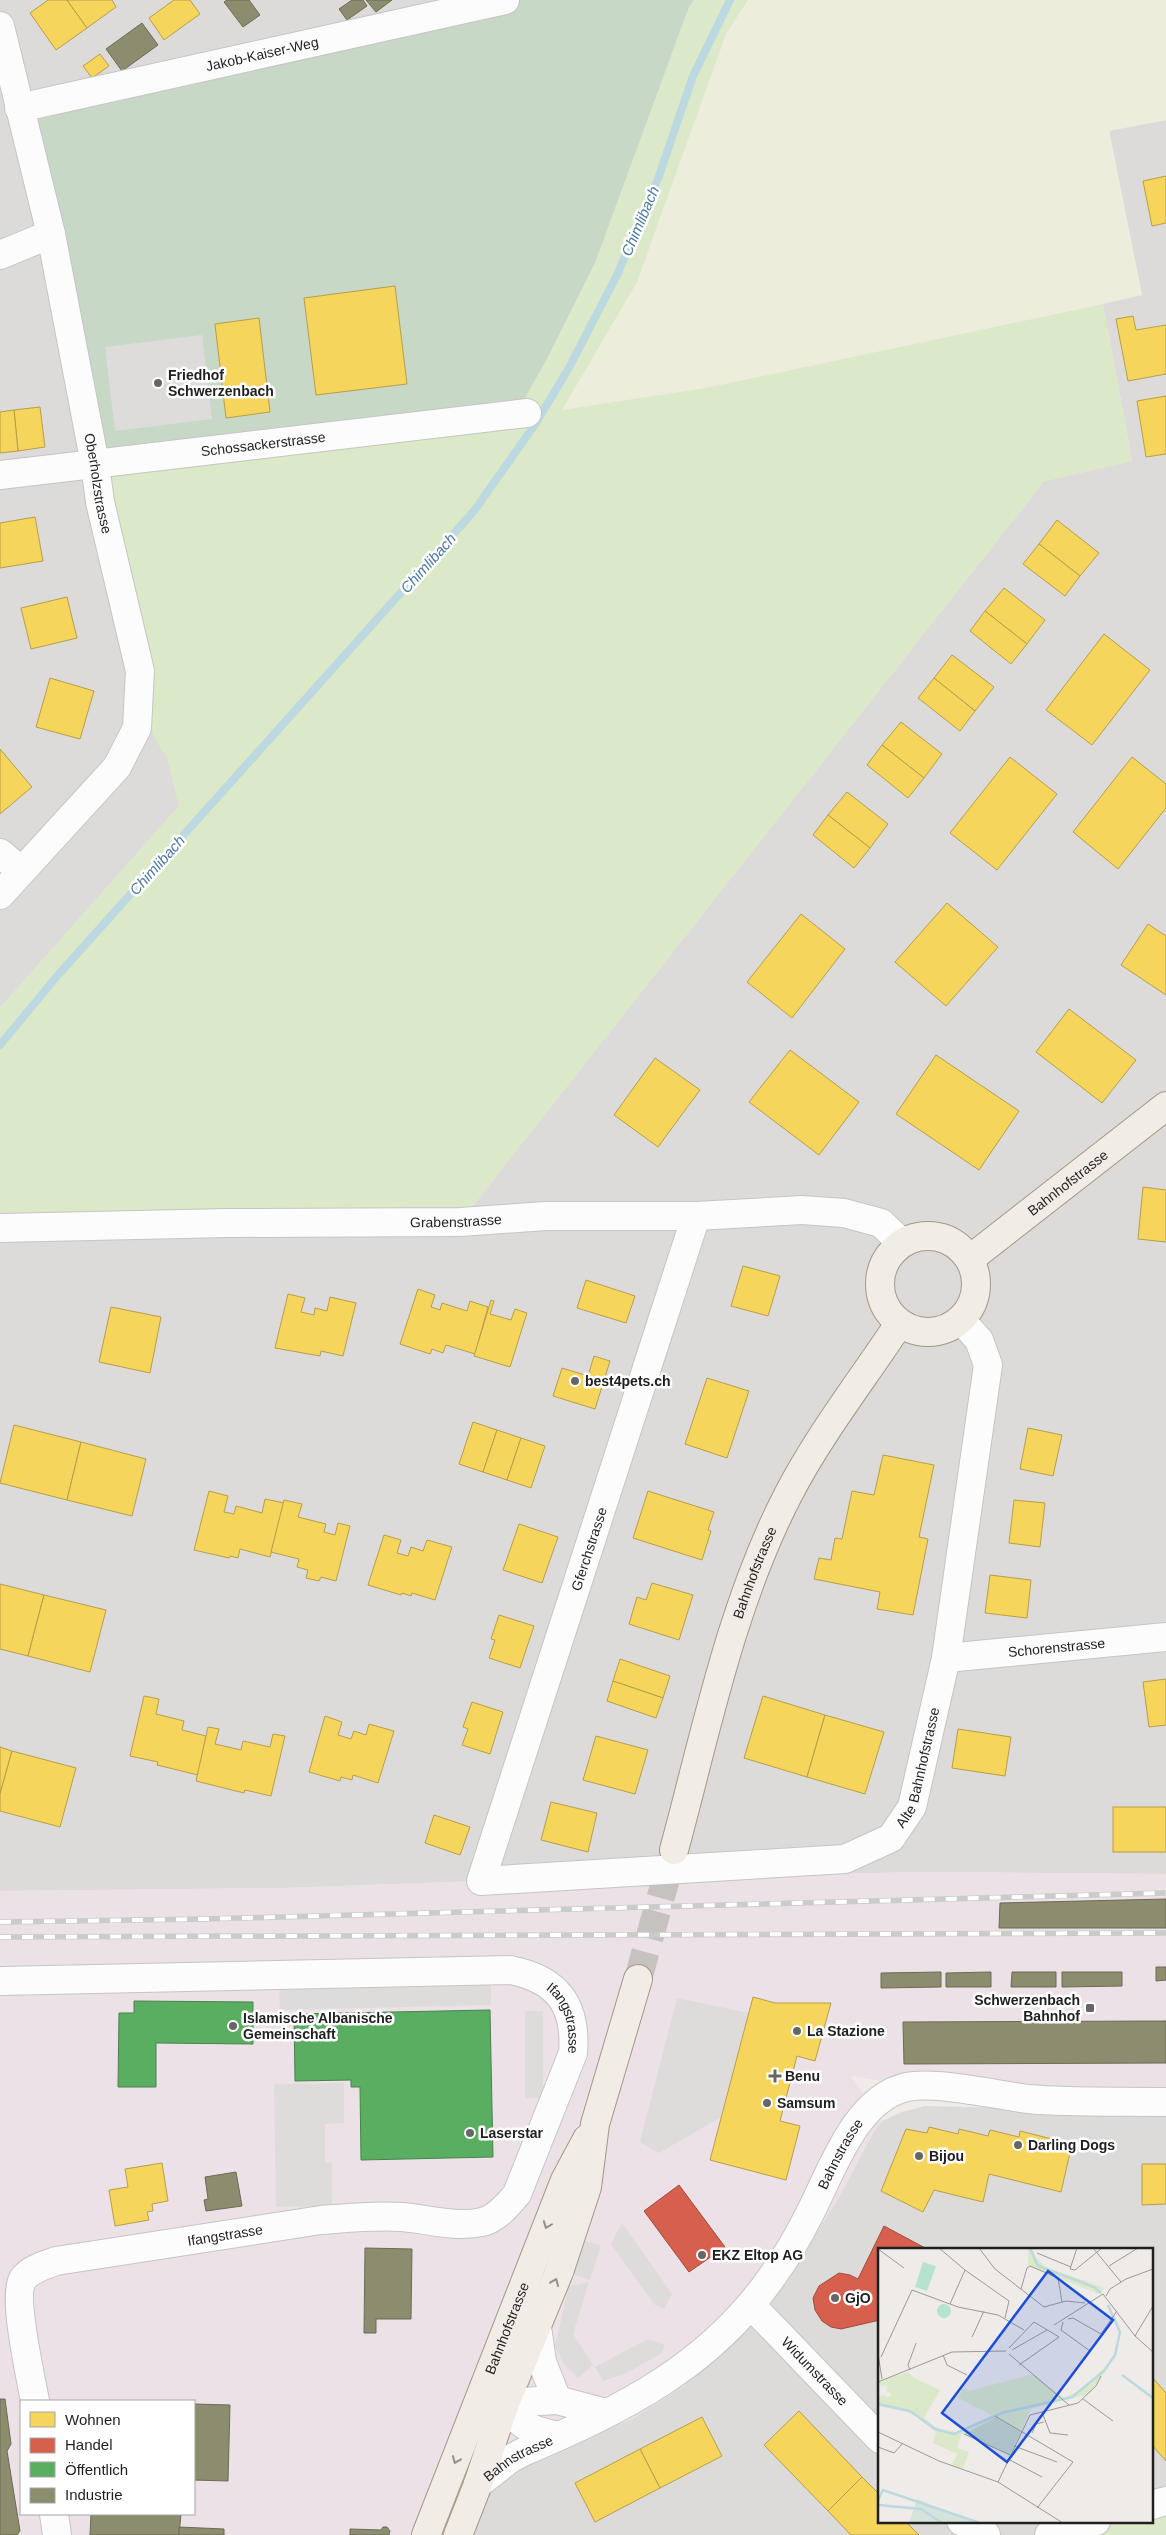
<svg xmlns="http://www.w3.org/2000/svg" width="1166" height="2535" font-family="Helvetica,sans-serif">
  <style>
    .residential { fill: #dddbd9 }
    .industrial { fill: #ebe1e6; fill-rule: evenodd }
    .farmland { fill: #ededdc }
    .grass { fill: #dbe9c8 }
    .cemetery { fill: #c7d8c7 }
    .parking { fill: #dedcdb }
    .homes { fill: #f6d55c; stroke: #b69e4a }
    .shops { fill: #d6604d; stroke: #9f4c3f }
    .public { fill: #5aae61; stroke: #48834d }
    .industry { fill: #8c8c6e; stroke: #6b6b56 }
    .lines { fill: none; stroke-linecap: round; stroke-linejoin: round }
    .stream { stroke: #bcd8e0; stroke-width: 8 }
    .major-tunnel { stroke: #c5c2c0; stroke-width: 28; stroke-dasharray: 28 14; stroke-linecap: butt }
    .minor-casing { stroke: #c6c5c4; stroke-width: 30 }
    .major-casing { stroke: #a49885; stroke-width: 30 }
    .minor { stroke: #fcfcfc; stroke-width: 28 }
    .major { stroke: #f1ece5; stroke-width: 28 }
    .rail-casing { stroke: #cbcbca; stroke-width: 5.5 }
    .rail { stroke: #fff; stroke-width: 4; stroke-dasharray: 11; stroke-linecap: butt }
    .oneway { stroke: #92908c }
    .poi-dot { fill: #676665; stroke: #fff; stroke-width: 2 }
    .labels { text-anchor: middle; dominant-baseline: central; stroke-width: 5; stroke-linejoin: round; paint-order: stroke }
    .street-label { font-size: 14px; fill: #1f1f1f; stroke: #fff }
    .poi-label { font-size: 14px; font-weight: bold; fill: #1f1f1f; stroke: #fff; text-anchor: start }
    .water-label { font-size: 15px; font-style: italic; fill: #4b79a4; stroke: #fff }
    .inset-river { fill: none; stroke: #bcd8e0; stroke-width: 2.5 }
    .inset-road { fill: none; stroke: #9b9998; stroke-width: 1 }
    .view { fill: #1d4ed8; fill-opacity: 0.15; stroke: #1d4ed8; stroke-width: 2.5 }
    .inset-edge { fill: none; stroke: #1f1f1f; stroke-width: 2.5 }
  </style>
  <rect width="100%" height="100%" fill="#eeebe8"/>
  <g class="residential">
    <polygon points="0,0 694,0 179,806 0,1008"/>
    <polygon points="1166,120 1166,1874 925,1872 481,1881 285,1888 0,1891 0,1228 460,1222 1044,481 1132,461 1103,304 1142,295 1109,130"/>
    <polygon points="925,2106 1166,2112 1166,2501 1152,2505 1152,2249 880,2249 880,2521 1096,2521 1049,2535 471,2535 493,2486 521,2462 632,2419 684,2386 735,2342 838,2199 873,2133 882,2121 902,2112"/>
  </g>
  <path class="industrial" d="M925,1872L1166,1874V2094L887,2082L851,2076L882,2121L873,2133L838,2199L788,2278L735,2342L684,2386L632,2419L521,2462L493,2486L471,2535H0V1891L285,1888L481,1881ZM21,2401H194V2514H21Z"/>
  <polygon class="farmland" points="748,0 1166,0 1166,120 1109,131 1142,295 706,388 562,410 637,282 726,34"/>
  <g class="grass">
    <polygon points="694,0 748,0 726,34 637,282 562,410 706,388 1103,304 1132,461 1044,481 460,1222 0,1228 0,1008 179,806 167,757 154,738 95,464 548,357 595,263 689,7"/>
    <polygon points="1166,2501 1166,2535 1049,2535 1096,2521 1152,2521 1152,2505"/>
  </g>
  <polygon class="cemetery" points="505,0 694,0 689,7 595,263 548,357 516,414 95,464 19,108"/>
  <g class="parking">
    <polygon points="202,335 212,419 115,431 105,347"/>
    <polygon points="491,1985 491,2005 280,2010 279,1989"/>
    <polygon points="677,1998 749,2013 721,2117 659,2153 640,2142"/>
    <rect x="525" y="2011" width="18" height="87"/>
    <polygon points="344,2083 344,2123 325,2124 325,2163 332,2162 332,2206 276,2207 274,2084"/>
    <polygon points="622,2223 672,2294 664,2309 655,2305 611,2244"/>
    <polygon points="583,2240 601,2246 590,2280 572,2274"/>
    <polygon points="589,2282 573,2334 593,2365 578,2378 564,2364 555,2346 569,2286"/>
    <polygon points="648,2339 665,2345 662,2353 627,2373 603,2381 595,2367"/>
  </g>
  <g class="homes">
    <polygon points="48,0 67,0 87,28 56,50 30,13"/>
    <polygon points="67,0 112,0 116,7 87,28"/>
    <polygon points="174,0 190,0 200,14 164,40 149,18"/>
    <polygon points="100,54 109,66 92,78 83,66"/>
    <polygon points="1166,176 1166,223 1152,226 1143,181"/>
    <polygon points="395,286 407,384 316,395 304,298"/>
    <polygon points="1133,316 1136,330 1166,325 1166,374 1128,381 1116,319"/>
    <polygon points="259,318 270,412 226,418 215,324"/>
    <polygon points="1166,396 1166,454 1146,457 1137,401"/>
    <polygon points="40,407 45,447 18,451 14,410"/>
    <polygon points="14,410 18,451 0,453 0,412"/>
    <polygon points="35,517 43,561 0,568 0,523"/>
    <polygon points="1057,520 1099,553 1080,576 1039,544"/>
    <polygon points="1039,544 1080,576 1065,596 1023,564"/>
    <polygon points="1004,588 1045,620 1027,644 985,611"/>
    <polygon points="67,597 77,638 31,649 21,608"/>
    <polygon points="985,611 1027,644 1011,664 970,631"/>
    <polygon points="1104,634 1150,670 1092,745 1046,710"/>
    <polygon points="952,655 994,687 975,711 934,678"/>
    <polygon points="50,678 94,691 80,739 36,727"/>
    <polygon points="934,678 975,711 960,731 918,698"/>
    <polygon points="901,722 942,754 924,778 882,745"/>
    <polygon points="882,745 924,778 908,798 867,765"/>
    <polygon points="0,749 32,787 0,814"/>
    <polygon points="1010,757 1057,794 997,870 950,833"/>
    <polygon points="1132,757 1166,784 1166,808 1118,869 1073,832"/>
    <polygon points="847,792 888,824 870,848 828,815"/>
    <polygon points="828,815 870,848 854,868 813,835"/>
    <polygon points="947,903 998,947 946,1006 895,962"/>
    <polygon points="801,914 845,949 792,1018 747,982"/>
    <polygon points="1148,924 1166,936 1166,995 1121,965"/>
    <polygon points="1069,1009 1136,1060 1102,1103 1036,1052"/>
    <polygon points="790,1050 859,1102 819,1155 749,1102"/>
    <polygon points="936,1055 1019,1111 979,1170 896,1114"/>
    <polygon points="655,1058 700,1090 658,1147 614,1115"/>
    <polygon points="1143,1187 1166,1190 1166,1242 1138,1239"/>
    <polygon points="743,1266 780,1276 768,1316 731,1306"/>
    <polygon points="586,1280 635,1296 626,1323 577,1308"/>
    <polygon points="418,1289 435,1295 431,1307 440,1310 442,1303 467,1311 470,1301 488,1307 475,1354 446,1345 443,1353 432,1349 430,1354 400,1344"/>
    <polygon points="288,1294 305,1298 301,1312 314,1315 315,1308 327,1311 330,1297 356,1303 343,1356 321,1351 320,1356 275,1348"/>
    <polygon points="491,1300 494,1301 490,1314 511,1320 515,1309 527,1313 510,1367 474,1356"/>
    <polygon points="111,1307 161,1317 150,1373 99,1362"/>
    <polygon points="594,1356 610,1361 595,1409 553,1396 562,1368 588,1376"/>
    <polygon points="707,1378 749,1391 727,1458 685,1444"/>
    <polygon points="473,1422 497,1430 483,1472 459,1464"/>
    <polygon points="14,1425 81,1442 67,1500 0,1483"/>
    <polygon points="1028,1428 1062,1435 1053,1476 1020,1469"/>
    <polygon points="497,1430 521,1438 507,1480 483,1472"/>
    <polygon points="521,1438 545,1446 531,1488 507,1480"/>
    <polygon points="81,1442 146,1459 132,1516 67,1500"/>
    <polygon points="883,1455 934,1465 919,1537 928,1539 913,1615 877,1609 880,1592 814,1579 819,1558 831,1560 835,1538 842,1539 852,1491 874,1495"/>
    <polygon points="209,1491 228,1496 224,1512 234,1514 236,1506 262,1513 265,1499 284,1503 270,1557 240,1549 238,1558 230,1556 229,1558 194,1550"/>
    <polygon points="648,1491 714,1512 708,1530 711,1531 702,1560 633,1538"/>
    <polygon points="284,1500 302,1504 298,1517 326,1524 324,1532 335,1535 338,1523 350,1526 336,1581 321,1577 319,1581 306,1578 308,1570 297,1567 299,1559 271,1552"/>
    <polygon points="1014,1500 1045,1503 1040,1547 1009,1543"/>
    <polygon points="519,1524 558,1537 542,1583 503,1570"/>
    <polygon points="384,1535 401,1540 397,1553 408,1556 411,1547 423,1551 427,1540 452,1547 435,1600 412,1593 411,1596 402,1593 401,1595 368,1585"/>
    <polygon points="990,1575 1031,1580 1027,1618 985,1613"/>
    <polygon points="652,1583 693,1595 679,1640 629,1624 637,1597 646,1600"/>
    <polygon points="0,1584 44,1595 28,1656 0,1649"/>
    <polygon points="44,1595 106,1610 90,1672 28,1656"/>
    <polygon points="499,1615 534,1626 520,1668 489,1658 495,1640 491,1639"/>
    <polygon points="620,1659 670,1676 663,1698 613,1681"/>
    <polygon points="1166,1679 1166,1725 1149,1727 1143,1682"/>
    <polygon points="613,1681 663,1698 656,1718 607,1701"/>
    <polygon points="144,1696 159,1699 156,1714 184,1721 182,1730 206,1736 198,1775 157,1765 158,1762 130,1756"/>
    <polygon points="763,1696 825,1715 807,1777 744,1758"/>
    <polygon points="472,1702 503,1712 490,1754 462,1745 468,1729 463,1727"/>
    <polygon points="825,1715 884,1732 865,1794 807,1777"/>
    <polygon points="325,1716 342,1722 338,1735 351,1739 354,1731 366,1735 369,1724 394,1731 378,1783 353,1775 352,1780 341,1777 340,1781 309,1772"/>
    <polygon points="208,1727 219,1729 215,1744 241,1750 243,1741 270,1747 273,1734 285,1736 271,1796 245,1790 244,1793 196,1781"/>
    <polygon points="958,1729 1011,1737 1005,1776 952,1768"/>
    <polygon points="596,1736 648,1750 635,1794 583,1780"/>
    <polygon points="0,1747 12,1751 0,1794"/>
    <polygon points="12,1751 76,1768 60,1827 0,1811 0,1794"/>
    <polygon points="551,1802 597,1813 588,1852 541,1840"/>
    <rect x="1113" y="1807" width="53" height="45"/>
    <polygon points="434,1815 470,1827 460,1855 425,1843"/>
    <polygon points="753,1997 775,2003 831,2003 815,2061 797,2056 780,2121 800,2126 786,2180 710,2160"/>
    <polygon points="929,2127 958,2134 959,2129 988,2136 990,2130 1019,2137 1020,2131 1072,2144 1061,2192 989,2174 983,2202 934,2190 923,2212 881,2191 906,2129 927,2133"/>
    <polygon points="162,2163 168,2201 152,2204 153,2211 147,2212 149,2220 115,2226 109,2190 128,2187 125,2169"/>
    <polygon points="1142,2164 1166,2164 1166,2204 1142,2205"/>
    <polygon points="1152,2377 1166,2393 1166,2461 1152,2445"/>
    <polygon points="799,2411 862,2477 828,2511 764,2445"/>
    <polygon points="702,2417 722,2456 660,2488 640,2449"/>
    <polygon points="640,2449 660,2488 595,2522 575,2483"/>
    <polygon points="862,2477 880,2495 880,2521 905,2521 919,2535 851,2535 828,2511"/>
  </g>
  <g class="shops">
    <polygon points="679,2185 725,2247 689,2272 644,2211"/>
    <polygon points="884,2226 927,2249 880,2249 880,2320 841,2329 831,2327 822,2321 815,2310 813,2298 819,2286 839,2273 850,2275 858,2279"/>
  </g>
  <g class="public">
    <polygon points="134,2001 253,2002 253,2044 156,2043 156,2087 118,2087 119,2013 134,2013"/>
    <polygon points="490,2010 493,2157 361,2160 360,2087 351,2087 351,2080 295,2081 294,2014"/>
  </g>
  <g class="industry">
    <polygon points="227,0 249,0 260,15 243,27 224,2"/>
    <polygon points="352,0 363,0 367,6 347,20 339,9"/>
    <polygon points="366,0 392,0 376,12"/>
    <polygon points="142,23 158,45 122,71 106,49"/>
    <polygon points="1166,1899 1166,1928 999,1928 1000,1903"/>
    <polygon points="1156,1967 1166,1967 1166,1980 1156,1981"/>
    <polygon points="941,1972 941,1987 881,1988 881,1973"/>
    <polygon points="991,1972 991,1987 946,1987 946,1973"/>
    <polygon points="1012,1972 1056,1972 1056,1987 1011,1987"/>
    <polygon points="1062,1972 1122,1972 1122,1986 1062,1987"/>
    <polygon points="1166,2021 1166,2063 904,2064 903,2022"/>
    <polygon points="236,2172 242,2206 206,2211 204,2200 208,2199 205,2177"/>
    <polygon points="365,2248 412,2249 411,2319 376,2319 376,2333 364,2333"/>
    <polygon points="0,2399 5,2399 11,2444 7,2451 20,2531 17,2535 0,2535"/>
    <polygon points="194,2404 230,2405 228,2481 194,2480"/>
    <polygon points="91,2514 181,2514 179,2535 90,2535"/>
    <polygon points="179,2527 224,2529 224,2535 179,2535"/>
    <polygon points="383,2527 387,2527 390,2531 389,2535 350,2535 350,2529 381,2530"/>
  </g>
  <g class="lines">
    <polyline class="stream" points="0,1045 58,975 474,511 536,423 570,366 618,273 659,176 693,76 730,0"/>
    <polyline class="major-tunnel" points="638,1979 674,1850"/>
    <g class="minor-casing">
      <g id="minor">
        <path id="s1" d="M0,26L51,234L95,464L100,502L140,671L137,728L117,767L0,895"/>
        <path id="s2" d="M19,108L505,0"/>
        <polyline points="0,255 51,234"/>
        <path id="s3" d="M0,475L527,413"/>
        <polyline points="0,853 21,871"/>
        <path id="s4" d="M696,1216L481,1881L845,1859L891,1838L912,1807L946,1658L988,1365L979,1340L961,1320"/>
        <path id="s5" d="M0,1228L227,1223L460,1222L546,1216H696L802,1210L844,1213L881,1223L902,1243"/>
        <path id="s6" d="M946,1658L1166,1637"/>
        <path id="s7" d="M2,1981L510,1970C557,1979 577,2005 573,2053L517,2194C508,2205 496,2219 482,2222C457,2228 426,2219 402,2217C375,2215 348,2218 321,2220L56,2261C45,2265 30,2269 23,2279C12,2295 31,2379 35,2401"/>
        <path id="s8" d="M751,2305L880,2439"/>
        <polyline points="537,2327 542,2362 557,2400"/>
        <path d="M497,2389C516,2422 521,2429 559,2436"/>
        <polyline points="483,2409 505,2403 557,2400 606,2413"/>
        <path id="s9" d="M478,2484L510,2459L523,2452C623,2409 710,2367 774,2274C787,2256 799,2235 809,2215C831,2173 855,2098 907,2087C936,2081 996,2095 1028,2099C1073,2103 1121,2101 1166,2102"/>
        <polyline points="1152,2505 1166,2501"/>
        <polyline points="54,2514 57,2535"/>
        <polyline points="961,2521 986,2535"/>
        <polyline points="1049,2535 1096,2521"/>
      </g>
    </g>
    <g class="major-casing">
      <g id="major">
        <circle cx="928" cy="1284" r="48"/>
        <path id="s10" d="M970,1259L1166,1106"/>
        <path id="s11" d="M674,1850C706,1732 731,1605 788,1495C819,1435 862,1380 899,1324"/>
        <path id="s12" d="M426,2535L565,2180L587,2139"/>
        <polyline points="458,2535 478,2484 505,2403 559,2272 587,2187 595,2124 638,1979"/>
      </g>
    </g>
    <use href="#minor" class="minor"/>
    <use href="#major" class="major"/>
    <g class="rail-casing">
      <g id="rail">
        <polyline points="0,1922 205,1919 1166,1893"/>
        <polyline points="0,1937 1166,1933"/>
      </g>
    </g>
    <use href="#rail" class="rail"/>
  </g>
  <defs><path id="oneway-chevron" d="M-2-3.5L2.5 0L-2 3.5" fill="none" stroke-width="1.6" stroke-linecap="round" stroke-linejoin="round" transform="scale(1.25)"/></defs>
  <g class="oneway">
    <use href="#oneway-chevron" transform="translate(547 2225) rotate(111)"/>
    <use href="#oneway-chevron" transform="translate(555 2282) rotate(-68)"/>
    <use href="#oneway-chevron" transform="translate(456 2460) rotate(112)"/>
  </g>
  <g class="poi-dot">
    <circle cx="158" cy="383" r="5"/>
    <circle cx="575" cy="1381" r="5"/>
    <rect x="1085" y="2003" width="10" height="10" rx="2.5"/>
    <circle cx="233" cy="2026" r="5"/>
    <circle cx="797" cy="2031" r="5"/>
    <path d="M772.5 2068.5h5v5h5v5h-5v5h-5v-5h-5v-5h5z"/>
    <circle cx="767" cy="2103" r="5"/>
    <circle cx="470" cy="2133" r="5"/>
    <circle cx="1018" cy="2145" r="5"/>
    <circle cx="919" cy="2156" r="5"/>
    <circle cx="702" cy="2255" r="5"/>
    <circle cx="835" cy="2298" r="5"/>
  </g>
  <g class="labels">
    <g class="street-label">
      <text stroke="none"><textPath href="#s2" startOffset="249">Jakob-Kaiser-Weg</textPath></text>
      <text stroke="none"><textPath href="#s3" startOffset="265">Schossackerstrasse</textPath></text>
      <text stroke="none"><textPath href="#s1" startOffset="468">Oberholzstrasse</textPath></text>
      <text stroke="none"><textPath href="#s10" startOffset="124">Bahnhofstrasse</textPath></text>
      <text stroke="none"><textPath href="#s5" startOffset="456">Grabenstrasse</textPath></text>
      <text transform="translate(589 1549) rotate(-72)">Gferchstrasse</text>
      <text stroke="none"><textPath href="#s11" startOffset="289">Bahnhofstrasse</textPath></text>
      <text stroke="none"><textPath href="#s6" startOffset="111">Schorenstrasse</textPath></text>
      <text stroke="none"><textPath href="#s4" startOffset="1191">Alte Bahnhofstrasse</textPath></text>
      <text stroke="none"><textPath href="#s7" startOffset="588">Ifangstrasse</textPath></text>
      <text stroke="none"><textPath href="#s9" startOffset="505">Bahnstrasse</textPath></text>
      <text transform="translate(225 2235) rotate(-9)">Ifangstrasse</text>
      <text stroke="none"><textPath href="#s12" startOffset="222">Bahnhofstrasse</textPath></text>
      <text stroke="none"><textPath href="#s8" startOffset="92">Widumstrasse</textPath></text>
      <text stroke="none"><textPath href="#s9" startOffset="48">Bahnstrasse</textPath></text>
    </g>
    <g class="poi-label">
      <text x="168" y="375">Friedhof<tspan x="168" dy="16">Schwerzenbach</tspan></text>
      <text x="585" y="1381">best4pets.ch</text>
      <text x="1080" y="2000" text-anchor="end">Schwerzenbach<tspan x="1080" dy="16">Bahnhof</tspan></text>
      <text x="243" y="2018">Islamische Albanische<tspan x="243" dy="16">Gemeinschaft</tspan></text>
      <text x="807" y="2031">La Stazione</text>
      <text x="785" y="2076">Benu</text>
      <text x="777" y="2103">Samsum</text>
      <text x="480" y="2133">Laserstar</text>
      <text x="1028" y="2145">Darling Dogs</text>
      <text x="929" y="2156">Bijou</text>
      <text x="712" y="2255">EKZ Eltop AG</text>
      <text x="845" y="2298">GjO</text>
    </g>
    <g class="water-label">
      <text transform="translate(640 221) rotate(-67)">Chimlibach</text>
      <text transform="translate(428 563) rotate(-48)">Chimlibach</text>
      <text transform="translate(157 865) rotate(-48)">Chimlibach</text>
    </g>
  </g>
  <g transform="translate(878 2248)">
    <rect width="275" height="275" fill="#eeebe8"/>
    <path d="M150,0H155L156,8L168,19L227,40L221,46L150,18ZM225,121L228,123L211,146L153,161L143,184L117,169L83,187L79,200L91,204L85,221L74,217L79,206L55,195L58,184L40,169L27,163L0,158V150L4,147L11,149L14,146L8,143L10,138L0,137V134L30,124L36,130L62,142L46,170L60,181L79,184L114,167L80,150L85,140L91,143L155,126L186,150L203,142Z" fill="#dbe9c8"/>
    <path d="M39,251L79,268L104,275H31Z" fill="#d6e3db"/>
    <path d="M118,169L143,184L132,207L86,186Z" fill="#c7d8c7"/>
    <path d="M45,14L58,18L49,43L37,39ZM59 63a7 7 0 1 1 14 0a7 7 0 1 1-14 0Z" fill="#b5e3cf"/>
    <path class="inset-river" d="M152,0L160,18L216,39L223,45M244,127L275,150M0,156L32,163L57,181L76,186L124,165L194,149L226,123L237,107L242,84L230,57M0,252L5,242L102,275M0,257L43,261L64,275"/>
    <path class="inset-road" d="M61,0L87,22L72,56M101,0L117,21L166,59L188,53L207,55M199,0L192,21L197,22L224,0M215,0L243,34M0,1L26,20M159,5L193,19M231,18L260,0M87,22L131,53L127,70M143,41L149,20L152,18L180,30L184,54M228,48L232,41L248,31L275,21M190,71L195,70L223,86L239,63M185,74L183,82L212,103M176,77L225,46L257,88L275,104M257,88L275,58M94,89L106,63M131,100L156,74L181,89L141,117M134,102L169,82M0,106L4,131M131,106L191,157M65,107L69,117L89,127M3,109L34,42L80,59L120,67L146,82M32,122L30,117L38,95M0,134L74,104L128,103M205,151L235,173M164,164L172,185L190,187M117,168L195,214L159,260M0,184L61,213L120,234L185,275M154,185L158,176L166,174M86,186L132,207M136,198L179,214M0,199L16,205L25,195M130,211L164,229M120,234L152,167L200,155L218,138L223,128"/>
    <path class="view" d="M170,23L235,72L129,214L64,165Z"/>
    <rect width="275" height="275" class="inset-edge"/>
  </g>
  <rect x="20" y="2400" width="175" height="115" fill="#ffffff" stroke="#a5a5a5"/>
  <rect x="30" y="2412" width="25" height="15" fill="#f6d55c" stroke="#a5a5a5"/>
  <text x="65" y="2425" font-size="15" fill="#1f1f1f">Wohnen</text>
  <rect x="30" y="2438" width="25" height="15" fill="#d6604d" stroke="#a5a5a5"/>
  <text x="65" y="2450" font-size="15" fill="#1f1f1f">Handel</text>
  <rect x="30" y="2462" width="25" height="15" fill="#5aae61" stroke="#a5a5a5"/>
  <text x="65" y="2475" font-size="15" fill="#1f1f1f">Öffentlich</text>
  <rect x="30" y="2488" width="25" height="15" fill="#8c8c6e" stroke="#a5a5a5"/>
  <text x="65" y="2500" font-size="15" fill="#1f1f1f">Industrie</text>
</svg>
